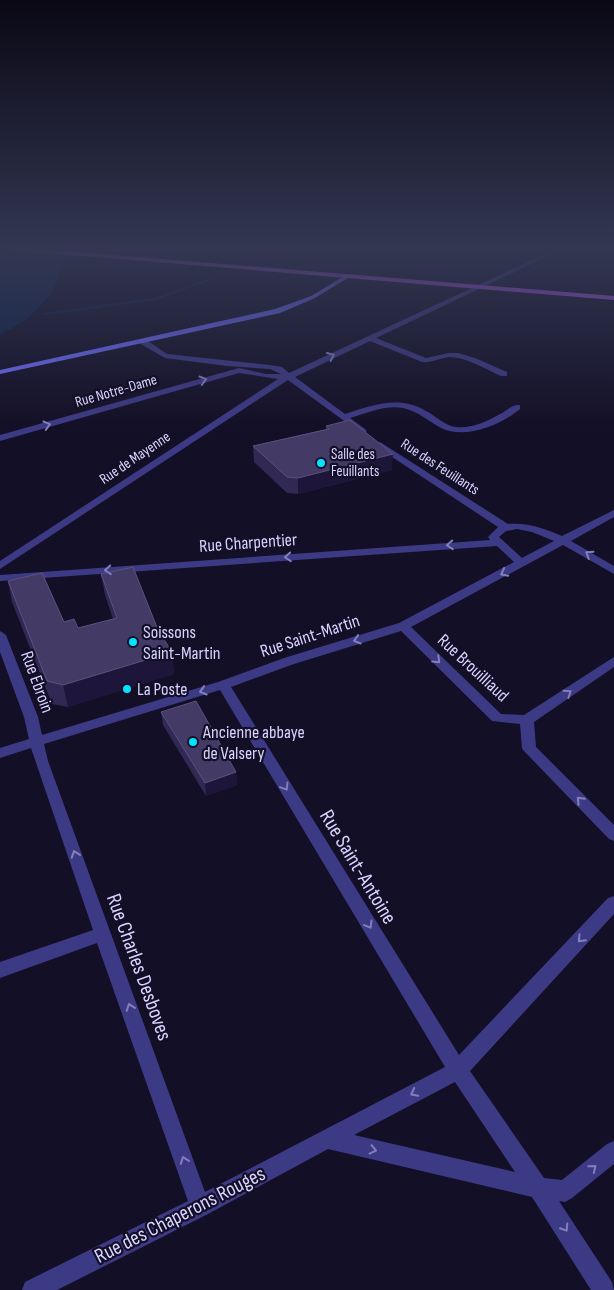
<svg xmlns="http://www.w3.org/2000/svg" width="614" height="1290" font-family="'Sofia Sans Condensed',sans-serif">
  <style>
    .water { fill: #0c2248 }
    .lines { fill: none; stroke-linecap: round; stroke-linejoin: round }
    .stream { fill: #0c2248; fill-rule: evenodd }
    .street { fill: #3d3a85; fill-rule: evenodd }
    .secondary { fill: #6f6bff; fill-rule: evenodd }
    .primary { fill: #c25bff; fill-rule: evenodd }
    .wall { fill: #312854 }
    .shaded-wall { fill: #1d163a }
    .building { fill: #433a66; stroke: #5a527e }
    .oneway { stroke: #837fbc }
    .poi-dot { fill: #00e5ff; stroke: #130f26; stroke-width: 2 }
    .labels { text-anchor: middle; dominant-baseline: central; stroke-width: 4.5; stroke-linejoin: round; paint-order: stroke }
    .far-street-label { font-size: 15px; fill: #d9d4ff; stroke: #130f26 }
    .far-poi-label { font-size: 15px; fill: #d9d4ff; stroke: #130f26; text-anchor: start }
    .street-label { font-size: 18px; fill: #d9d4ff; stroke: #130f26 }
    .poi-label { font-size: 18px; fill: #d9d4ff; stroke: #130f26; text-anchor: start }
    .near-street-label { font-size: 21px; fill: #d9d4ff; stroke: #130f26 }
  </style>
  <rect width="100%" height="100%" fill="#130f26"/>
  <polygon class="water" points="0,248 70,248 51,294 27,319 0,335"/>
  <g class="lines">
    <g class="stream">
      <polygon points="293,248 298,248 268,260 265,259"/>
      <polygon points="219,275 222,276 156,300 44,315 42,314 44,313 155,298"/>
    </g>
    <g class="street">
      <path d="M558,248H565L376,338L426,358L449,353H458L475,358L507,372V376H501C485,369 467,357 449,357C440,358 432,363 422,362L370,341L295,377L345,414C372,405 400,395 426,411C436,416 445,426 456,427C471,429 488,421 500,414C507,411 512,404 520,405V409C501,425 465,440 441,428C428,421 418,411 403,408C385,405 367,413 350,418L365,429L367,431L362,434L288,380L0,569V561L278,379L239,373L0,441V435L239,368L266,374H281L270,369L227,366L165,358L139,343V339H145L167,354L270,365L282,367L289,373Z"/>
      <path d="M380,442L508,524C527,522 546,529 562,536L614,510V517L571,541L614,566V574L563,545L411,627L501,714L524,715L614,657V667L534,722L536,747L614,825V841L609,839L524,751L522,748L520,724L492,721L401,631L294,664L231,687L459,1055L608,898L614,896V914L470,1071L544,1178L562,1180L607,1144L614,1141V1164L572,1198L565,1202L559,1201L612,1282L614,1290H591L532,1197L328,1149L208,1214L57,1290H22L25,1282L188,1201L97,943L0,978V962L93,930L31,748L0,758V748L29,739L24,717L0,652V631L6,635L38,717L42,735L218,682L284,658L399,623L514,562L497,546L0,581V575L490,540L488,537L498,527L377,447L375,445ZM517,529L532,532L554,541L522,558L499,537L506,531ZM220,690L445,1067L205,1192L48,761L44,744ZM455,1082L515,1172L354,1135Z"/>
    </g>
    <polygon class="secondary" points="346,275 351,276 315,298 280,313 0,374 0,370 275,309 311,296"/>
    <polygon class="primary" points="7,248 29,248 614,296 614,300 10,250"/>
  </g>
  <g class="wall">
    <polygon points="326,426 392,470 298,494 287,493 254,462 253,446 326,429"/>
    <polygon points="101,574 158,630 172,652 174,674 68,707 52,704 12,602 8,581 64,622 78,628 113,619 105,595"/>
    <polygon points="161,712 236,772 237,785 206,796 163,725"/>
  </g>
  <g class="shaded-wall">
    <polygon points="393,454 392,470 298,494 298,478"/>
    <polygon points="172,652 174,674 68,707 63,685"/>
    <polygon points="236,772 237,785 206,796 205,783"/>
  </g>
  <g class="building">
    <polygon points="350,420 393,454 298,478 287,477 253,446 329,429 326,426"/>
    <polygon points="133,567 158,630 172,652 63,685 47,681 8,581 42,573 64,622 74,619 78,628 117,618 101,574"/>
    <polygon points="196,701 236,772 205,783 161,712"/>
  </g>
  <defs><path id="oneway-chevron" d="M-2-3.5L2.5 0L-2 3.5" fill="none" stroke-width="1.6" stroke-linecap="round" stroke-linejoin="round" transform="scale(1.25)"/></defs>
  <g class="oneway">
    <use href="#oneway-chevron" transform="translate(331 356) rotate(-25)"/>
    <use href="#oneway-chevron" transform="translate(203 380) rotate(-16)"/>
    <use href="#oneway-chevron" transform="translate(47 425) rotate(-16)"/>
    <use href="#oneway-chevron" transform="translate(450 545) rotate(176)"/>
    <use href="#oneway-chevron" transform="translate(589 554) rotate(-147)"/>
    <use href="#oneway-chevron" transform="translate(288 557) rotate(176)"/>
    <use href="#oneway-chevron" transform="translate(108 570) rotate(176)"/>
    <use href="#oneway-chevron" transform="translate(504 573) rotate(152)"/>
    <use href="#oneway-chevron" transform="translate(357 640) rotate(163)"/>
    <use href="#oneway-chevron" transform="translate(437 660) rotate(44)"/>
    <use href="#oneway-chevron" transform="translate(203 691) rotate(163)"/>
    <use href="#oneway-chevron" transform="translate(568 693) rotate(-34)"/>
    <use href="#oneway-chevron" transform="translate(285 787) rotate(59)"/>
    <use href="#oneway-chevron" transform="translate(580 800) rotate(-134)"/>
    <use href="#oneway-chevron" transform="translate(75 854) rotate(-110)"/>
    <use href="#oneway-chevron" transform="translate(369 925) rotate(59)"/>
    <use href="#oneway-chevron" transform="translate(581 939) rotate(133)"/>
    <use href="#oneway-chevron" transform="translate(130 1007) rotate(-110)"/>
    <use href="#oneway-chevron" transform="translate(414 1093) rotate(153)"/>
    <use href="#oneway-chevron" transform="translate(373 1150) rotate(13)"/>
    <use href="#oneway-chevron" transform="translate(184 1160) rotate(-110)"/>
    <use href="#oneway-chevron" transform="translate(593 1168) rotate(-39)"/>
    <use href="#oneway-chevron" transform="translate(565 1228) rotate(57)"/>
  </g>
  <linearGradient id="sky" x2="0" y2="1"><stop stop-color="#0a0815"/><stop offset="0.58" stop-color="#333752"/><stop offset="1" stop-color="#333752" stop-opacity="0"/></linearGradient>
  <rect width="614" height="428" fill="url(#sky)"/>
  <g class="poi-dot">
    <circle cx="321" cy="463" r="5"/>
    <circle cx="133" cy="642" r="5"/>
    <circle cx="127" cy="689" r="5"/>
    <circle cx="193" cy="742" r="5"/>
  </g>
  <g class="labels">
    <g class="far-street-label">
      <text transform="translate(116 391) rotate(-16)">Rue Notre-Dame</text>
      <text transform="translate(135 458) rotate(-34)">Rue de Mayenne</text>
      <text transform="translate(440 467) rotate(33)">Rue des Feuillants</text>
    </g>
    <g class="far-poi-label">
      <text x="331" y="454">Salle des<tspan x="331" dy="17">Feuillants</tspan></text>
    </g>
    <g class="street-label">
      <text transform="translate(248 543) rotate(-4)">Rue Charpentier</text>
      <text transform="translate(310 636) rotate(-18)">Rue Saint-Martin</text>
      <text transform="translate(473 668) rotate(43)">Rue Brouilliaud</text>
      <text transform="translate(37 682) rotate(70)">Rue Ebroin</text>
    </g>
    <g class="poi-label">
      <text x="143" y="632">Soissons<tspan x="143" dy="21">Saint-Martin</tspan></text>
      <text x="137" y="689">La Poste</text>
      <text x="203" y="732">Ancienne abbaye<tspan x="203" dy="21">de Valsery</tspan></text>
    </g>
    <g class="near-street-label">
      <text transform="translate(358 867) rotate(59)">Rue Saint-Antoine</text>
      <text transform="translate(139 967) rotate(70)">Rue Charles Desboves</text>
      <text transform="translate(180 1215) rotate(-27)">Rue des Chaperons Rouges</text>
    </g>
  </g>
</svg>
